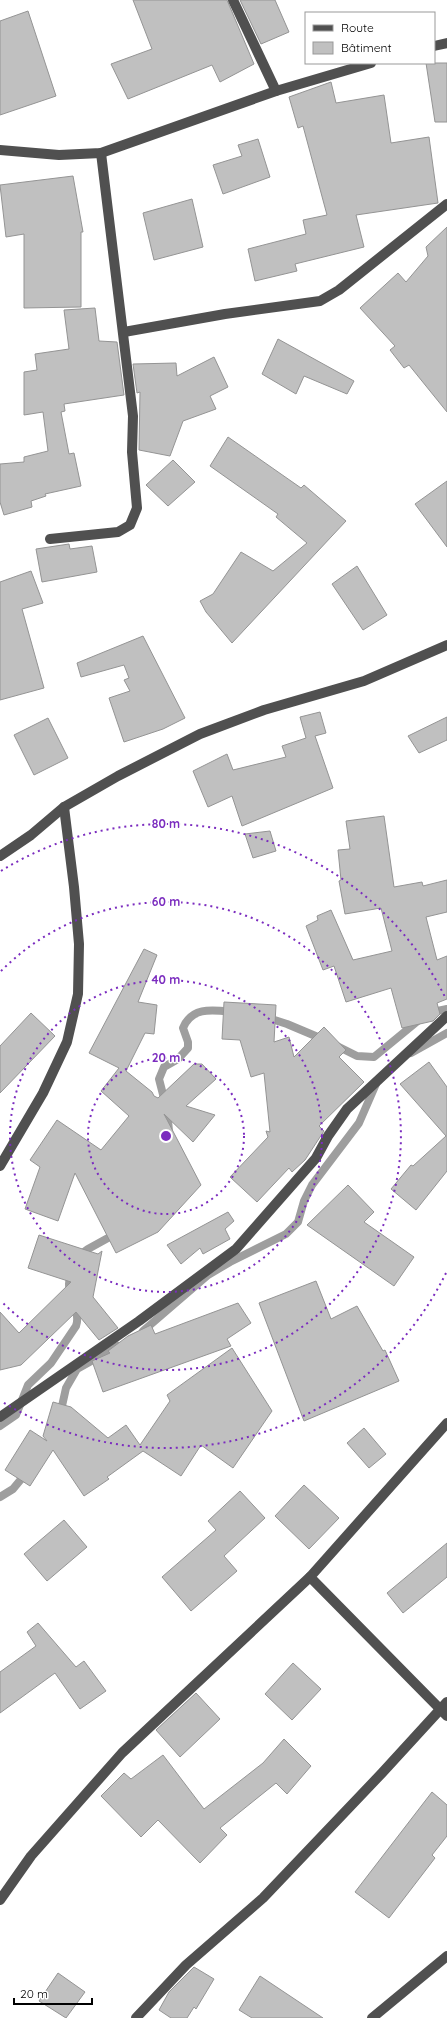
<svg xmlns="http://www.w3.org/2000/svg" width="447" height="2018" font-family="Quicksand,sans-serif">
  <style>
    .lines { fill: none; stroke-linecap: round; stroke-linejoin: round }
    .stream { stroke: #9e9e9e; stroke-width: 8 }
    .building { fill: #c0c0c0; stroke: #949494 }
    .minor { stroke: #505050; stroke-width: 10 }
    .ring { fill: none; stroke: #7b2cbf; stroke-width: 2; stroke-dasharray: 2 4 }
    .centre { fill: #7b2cbf; stroke: #fff; stroke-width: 2 }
    .ring-label { font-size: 12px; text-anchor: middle; font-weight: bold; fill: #7b2cbf; stroke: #fff; stroke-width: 3; stroke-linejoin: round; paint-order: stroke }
  </style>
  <rect width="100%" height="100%" fill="#fff"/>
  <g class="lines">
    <g class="stream">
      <polyline points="428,1013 447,1009"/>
      <polyline points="265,1017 287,1024 325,1040"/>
      <polyline points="337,1046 357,1056 374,1057 419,1020"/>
      <polyline points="411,1053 447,1033"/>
      <path d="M169,1131L167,1110L159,1079L164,1067L178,1059L188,1048V1042L183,1028C192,1006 213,1010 234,1012"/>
      <polyline points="79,1256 88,1249 117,1233"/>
      <polyline points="143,1331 208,1275 230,1262 286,1234 298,1222 304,1201 312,1185 359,1123 376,1084"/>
      <polyline points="60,1415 66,1388 77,1369 118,1346"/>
      <path d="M0,1426L16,1415L28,1385L51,1363L76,1326C82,1310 63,1296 71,1272"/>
      <polyline points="0,1497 13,1489 27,1472"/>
    </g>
  </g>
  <g class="building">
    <polygon points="133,0 227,0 254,64 220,82 212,65 128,99 111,64 152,49"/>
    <polygon points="240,0 275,0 289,32 261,44"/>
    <polygon points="28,11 56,96 0,115 0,21"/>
    <polygon points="426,63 447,63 447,122 435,122"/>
    <polygon points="331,82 336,103 384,95 391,143 429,137 438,203 356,215 364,247 295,264 297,271 255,281 248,249 306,234 303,220 327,215 303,126 298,128 289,97"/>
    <polygon points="258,139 270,177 223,194 213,165 242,156 238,145"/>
    <polygon points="73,176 83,232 81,232 81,307 24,308 24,234 6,237 0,185"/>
    <polygon points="192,199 203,247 154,260 143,213"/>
    <polygon points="447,227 447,412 409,365 404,368 390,350 395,346 360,308 398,273 406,282 428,256 426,247"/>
    <polygon points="95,308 99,341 117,342 124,395 64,404 65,411 61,412 69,454 74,453 81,486 45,494 46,496 31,501 32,507 4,515 0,502 0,464 24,462 24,457 48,451 43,412 24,415 24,372 37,370 35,354 69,349 64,310"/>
    <polygon points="278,339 354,381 347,394 304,376 296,394 262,374"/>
    <polygon points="214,357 228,387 210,396 216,409 183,421 170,456 139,450 140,392 137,393 133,364 176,363 177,376"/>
    <polygon points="228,437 301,488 304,485 346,521 232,643 206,612 200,601 213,594 241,552 273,571 307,543 276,517 278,514 210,466"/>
    <polygon points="173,460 195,482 168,506 146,485"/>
    <polygon points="447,481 447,547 415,504"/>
    <polygon points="69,544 70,549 92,546 97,572 42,582 36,549"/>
    <polygon points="357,566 387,615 363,630 332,584"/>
    <polygon points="31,571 43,603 22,609 44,688 0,700 0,582"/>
    <polygon points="143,636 185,718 163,729 124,742 109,698 130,691 124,680 129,678 124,665 81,677 77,663"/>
    <polygon points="320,712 326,733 315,736 333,788 242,826 232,796 208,807 193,771 227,754 233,770 286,757 282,746 306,738 300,717"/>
    <polygon points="447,717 447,740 419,753 408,736"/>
    <polygon points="48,718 68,758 34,775 14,735"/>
    <polygon points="384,816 394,887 422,882 423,886 447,880 447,912 426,917 437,960 447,956 447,999 437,1003 440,1014 433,1021 402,1028 391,988 346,1002 334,966 323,970 306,926 318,920 317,916 331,910 353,960 392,951 381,908 345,914 339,881 341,880 338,850 350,849 346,821"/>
    <polygon points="270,831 276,851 253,858 245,834"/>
    <polygon points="144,949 157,955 138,1002 157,1005 154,1034 145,1033 126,1071 152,1092 154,1096 158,1098 194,1064 202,1064 216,1079 186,1106 215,1115 193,1142 164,1114 201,1185 158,1232 116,1253 75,1173 58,1221 25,1209 40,1167 30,1160 57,1120 101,1150 129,1116 101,1091 119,1068 89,1053"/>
    <polygon points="224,1002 276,1005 274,1042 289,1037 294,1057 324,1027 346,1050 339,1057 364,1082 319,1126 324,1131 305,1160 292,1172 289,1168 257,1202 230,1177 268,1137 266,1131 270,1132 264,1073 251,1077 240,1040 222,1039"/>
    <polygon points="31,1013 55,1036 0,1093 0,1046"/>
    <polygon points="429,1062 447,1087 447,1171 416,1210 391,1189 411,1165 413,1166 446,1136 400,1084"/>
    <polygon points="348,1185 374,1212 364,1222 414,1257 394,1286 307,1225"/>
    <polygon points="228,1212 234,1221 225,1229 230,1239 203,1254 200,1248 181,1264 167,1245"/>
    <polygon points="39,1235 98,1254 102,1251 93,1297 118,1328 99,1340 76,1312 21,1365 0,1370 0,1312 19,1333 71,1282 28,1268"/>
    <polygon points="316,1281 331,1319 357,1306 383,1351 385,1350 399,1381 304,1421 259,1303"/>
    <polygon points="238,1303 251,1323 227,1339 231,1346 103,1392 92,1361 110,1353 108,1351 128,1336 151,1325 155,1334"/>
    <polygon points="232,1348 272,1411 233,1468 201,1445 181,1476 143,1451 107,1477 109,1479 84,1496 53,1450 30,1486 5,1470 30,1430 47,1441 43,1436 53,1402 71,1407 108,1438 126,1425 140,1445 170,1401 167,1395"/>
    <polygon points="364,1428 386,1454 369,1468 347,1443"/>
    <polygon points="304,1485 339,1518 309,1549 275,1516"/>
    <polygon points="240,1491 265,1518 224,1556 237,1571 191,1611 162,1577 216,1530 208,1521"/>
    <polygon points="64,1520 87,1547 47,1581 24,1554"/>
    <polygon points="447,1543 447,1577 403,1613 387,1593"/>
    <polygon points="38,1623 76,1667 84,1661 106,1691 80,1709 55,1673 0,1713 0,1672 36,1646 27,1632"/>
    <polygon points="293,1663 321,1689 292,1720 265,1694"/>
    <polygon points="196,1693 220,1719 180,1757 156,1730"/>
    <polygon points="284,1739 311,1766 287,1794 276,1783 220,1828 227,1835 200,1863 158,1820 141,1837 101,1796 124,1773 131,1779 163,1755 204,1809 263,1763"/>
    <polygon points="432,1792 447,1805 447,1836 432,1855 435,1858 389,1918 355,1892"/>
    <polygon points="194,1967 214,1979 196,2009 194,2007 187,2018 171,2018 159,2010 169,1992"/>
    <polygon points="58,1973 85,1992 66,2018 39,2001"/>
    <polygon points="260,1976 323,2018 252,2018 239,2010"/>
  </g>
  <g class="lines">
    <g class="minor">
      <polyline points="233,0 276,91"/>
      <polyline points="434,46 447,43"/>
      <polyline points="0,150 59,155 101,153 276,91 371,63"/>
      <polyline points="124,332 225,314 320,301 339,290 447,204"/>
      <polyline points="50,539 118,532 130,525 137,508 132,452 133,416 101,153"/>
      <polyline points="0,856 31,835 64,807 118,776 200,734 264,710 364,681 447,645"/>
      <polyline points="0,1166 43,1093 67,1042 78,994 79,944 74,887 64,807"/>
      <polyline points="0,1417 139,1321 236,1249 316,1158 328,1136 347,1109 447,1016"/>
      <polyline points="447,1423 310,1577 447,1716"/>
      <polyline points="0,1900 31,1856 122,1753 310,1577"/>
      <polyline points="136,2018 186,1965 263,1898 382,1773 447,1702"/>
      <polyline points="372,2018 447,1956"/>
    </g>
  </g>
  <g class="ring">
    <circle cx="166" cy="1136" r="78"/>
    <circle cx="166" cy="1136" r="156"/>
    <path d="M1 971A234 234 0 1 1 1 1301"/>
    <path d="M446 1273A312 312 0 0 1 1 1401M1 871A312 312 0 0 1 446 999"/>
  </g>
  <circle cx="166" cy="1136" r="6" class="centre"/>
  <g class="ring-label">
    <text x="166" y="828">80 m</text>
    <text x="166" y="906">60 m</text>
    <text x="166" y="984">40 m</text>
    <text x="166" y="1062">20 m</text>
  </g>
  <rect x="305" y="12" width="130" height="52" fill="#ffffff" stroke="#999999"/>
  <rect x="313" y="25" width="20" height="6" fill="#505050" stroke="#999999"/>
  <text x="341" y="32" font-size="12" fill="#000000">Route</text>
  <rect x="313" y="42" width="20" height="12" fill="#c0c0c0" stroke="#999999"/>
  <text x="341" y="52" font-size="12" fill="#000000">Bâtiment</text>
  <path d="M14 1998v6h78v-6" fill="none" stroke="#000000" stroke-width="2"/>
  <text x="20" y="1998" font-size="12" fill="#000000" stroke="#ffffff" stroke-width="3" paint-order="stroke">20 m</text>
</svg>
